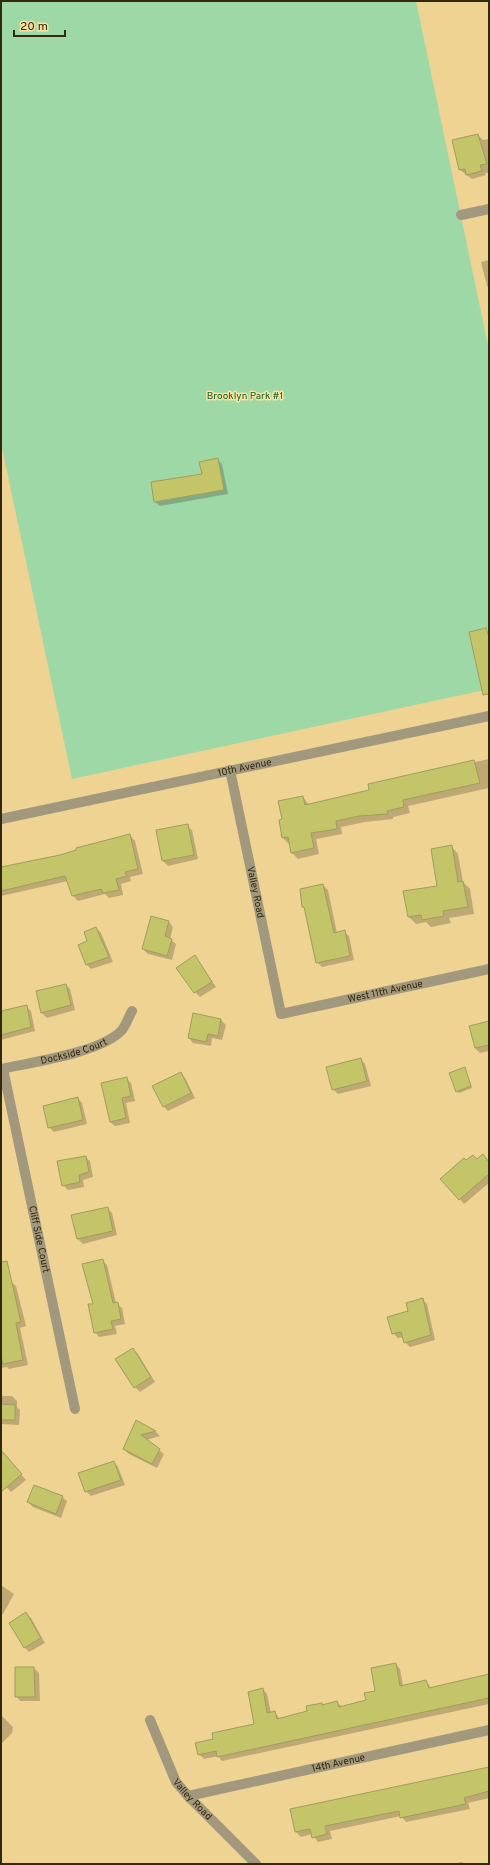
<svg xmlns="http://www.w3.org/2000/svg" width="490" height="1865" font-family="Overpass,sans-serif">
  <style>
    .green { fill: #9fd8a7 }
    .shadow { fill: #0003 }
    .building { fill: #c4c469; stroke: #9f9e5c }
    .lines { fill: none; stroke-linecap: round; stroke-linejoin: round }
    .minor { stroke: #a2987d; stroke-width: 10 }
    .tertiary { stroke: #a2987d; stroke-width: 10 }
    .labels { text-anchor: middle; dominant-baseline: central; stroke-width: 3; stroke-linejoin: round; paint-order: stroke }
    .park-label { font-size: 10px; fill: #116129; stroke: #fbe19f }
    .street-label { font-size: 10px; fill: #33290e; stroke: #fbe19f }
  </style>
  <rect width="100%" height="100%" fill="#eed392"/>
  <polygon class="green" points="1,1 416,1 489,350 489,689 72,779 1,443"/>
  <g class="shadow">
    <polygon points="478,135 483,140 489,139 489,173 485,173 486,175 472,179 460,170"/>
    <polygon points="489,260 489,288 487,286 481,262"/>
    <polygon points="217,459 222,464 228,494 160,506 155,502 203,475"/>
    <polygon points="489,759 489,788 408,806 410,813 393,817 393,819 365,822 341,827 342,834 316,839 319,854 298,859 292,853 289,844 283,838 280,821 283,820 303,797 309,805 370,791 369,785"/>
    <polygon points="187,826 192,830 198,859 168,866 163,861 157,831"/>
    <polygon points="130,835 135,841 143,874 130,877 131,881 121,884 123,895 109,898 105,894 78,901 73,896 68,881 1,896 1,868 60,856"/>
    <polygon points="451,846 458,854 463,882 470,889 474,914 449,918 451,923 431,927 426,922 416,924 409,917 438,886"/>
    <polygon points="323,885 328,890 337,933 344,932 349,936 354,960 322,967 317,962 305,909 303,907"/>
    <polygon points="169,922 173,927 170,939 176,944 172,960 148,954 143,949"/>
    <polygon points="96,928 101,933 113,962 91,969 86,964 88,942"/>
    <polygon points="195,957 216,987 200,997 195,992"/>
    <polygon points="66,985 70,989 75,1010 47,1018 42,1013 37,991"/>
    <polygon points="26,1007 31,1011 35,1031 1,1040 1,1012"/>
    <polygon points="221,1020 226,1025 222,1040 212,1038 211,1046 193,1043 189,1038"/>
    <polygon points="489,1022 489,1051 480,1053 475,1048"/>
    <polygon points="360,1059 365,1064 371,1086 338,1094 333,1089"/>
    <polygon points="465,1069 472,1088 459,1093 457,1091"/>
    <polygon points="181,1073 185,1078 195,1098 168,1111 163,1106"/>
    <polygon points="126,1078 131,1083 135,1101 126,1103 130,1123 115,1126 110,1122"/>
    <polygon points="78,1098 82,1103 87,1124 54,1132 49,1127"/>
    <polygon points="85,1157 90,1161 93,1177 83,1180 84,1187 68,1190 63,1185"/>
    <polygon points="466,1162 489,1162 489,1183 464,1204 460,1199"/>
    <polygon points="107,1208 112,1213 117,1235 83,1244 78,1239 72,1215"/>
    <polygon points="103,1261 107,1265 116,1303 122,1308 125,1324 115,1326 117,1334 99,1337 95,1332 94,1304"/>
    <polygon points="11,1282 16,1286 26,1326 20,1328 28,1365 9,1369 7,1367 1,1368 1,1284"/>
    <polygon points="422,1299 427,1304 435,1340 410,1347 405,1342 404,1337 398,1338 393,1333 410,1312"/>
    <polygon points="133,1349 138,1354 155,1382 140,1392 135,1387"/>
    <polygon points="1,1396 12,1396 17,1401 17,1407 20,1410 19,1425 1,1424"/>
    <polygon points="136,1421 156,1432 160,1436 146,1440 164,1454 157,1468 129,1454 124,1449"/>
    <polygon points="113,1462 118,1467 125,1485 91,1496 86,1491"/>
    <polygon points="1,1464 12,1464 26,1480 11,1492 1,1481"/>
    <polygon points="62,1497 67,1501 61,1518 33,1507 28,1502"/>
    <polygon points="1,1585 14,1594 3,1614 1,1613"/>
    <polygon points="26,1614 31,1618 45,1643 29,1652 25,1648 10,1623"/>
    <polygon points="396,1664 400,1669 403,1686 426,1681 431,1688 489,1676 489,1704 222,1761 218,1756 204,1759 199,1754 215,1740 255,1725 263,1689 267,1694 271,1713 275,1712 280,1720 308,1712 322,1704 323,1705 337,1702 342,1707 367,1701 377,1691"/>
    <polygon points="34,1668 39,1673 40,1701 20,1701 16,1696"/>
    <polygon points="1,1715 13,1727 12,1733 1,1744"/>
    <polygon points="489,1768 489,1798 468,1803 470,1809 406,1822 401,1816 330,1831 332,1839 318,1842 312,1834 301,1837 296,1832 291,1810"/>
    <polygon points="462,1862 464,1864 452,1864"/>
  </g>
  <g class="building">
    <polygon points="478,134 487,164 480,165 482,171 466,175 465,169 459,170 452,140"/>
    <polygon points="218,458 224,490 154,502 151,482 202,474 199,462"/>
    <polygon points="486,628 489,637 489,694 483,695 469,632"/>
    <polygon points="474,760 480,783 403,800 404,807 387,811 388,814 359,816 336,821 337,829 311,833 314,848 291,853 288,837 282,838 279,820 282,819 278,801 303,796 305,805 369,790 368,784"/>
    <polygon points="188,824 194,855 162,861 156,830"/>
    <polygon points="130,834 138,869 125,872 127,876 116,879 119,890 103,893 101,889 72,896 65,876 1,891 1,867 60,855 76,850 76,848"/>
    <polygon points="452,845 458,882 463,881 468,907 443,911 444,916 422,920 421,915 408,917 403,891 437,886 431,849"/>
    <polygon points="323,884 334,933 345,930 350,956 316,963 304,907 302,907 300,889"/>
    <polygon points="151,916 169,921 165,936 172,939 167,956 142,949"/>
    <polygon points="96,927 109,957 86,965 78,945 87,941 84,932"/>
    <polygon points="195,955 212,982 194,993 176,968"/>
    <polygon points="66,984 71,1005 41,1013 36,991"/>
    <polygon points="27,1005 31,1027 1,1035 1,1011"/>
    <polygon points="193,1013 221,1019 218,1036 208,1034 206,1042 188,1038"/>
    <polygon points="489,1021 489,1045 475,1048 469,1026"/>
    <polygon points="361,1058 367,1081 332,1090 326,1067"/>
    <polygon points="465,1067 471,1086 456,1092 449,1073"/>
    <polygon points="181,1072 191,1093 163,1107 152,1086"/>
    <polygon points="127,1077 131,1096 122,1098 126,1118 110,1122 101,1083"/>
    <polygon points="78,1097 83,1120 48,1128 43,1106"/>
    <polygon points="483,1154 489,1162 489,1174 459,1200 440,1179 464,1158 466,1160 473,1155 477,1159"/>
    <polygon points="86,1156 89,1172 79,1175 80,1182 62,1186 57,1161"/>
    <polygon points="108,1207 113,1231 77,1239 71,1215"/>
    <polygon points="103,1259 113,1303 118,1302 121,1319 111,1321 113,1329 94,1333 88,1304 93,1304 82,1264"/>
    <polygon points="7,1261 21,1322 16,1323 23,1360 3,1364 1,1356 1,1262"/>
    <polygon points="423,1298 431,1335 404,1343 401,1332 392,1334 387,1317 408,1311 406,1303"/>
    <polygon points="133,1348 151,1377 134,1388 115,1359"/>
    <polygon points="1,1404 15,1405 15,1420 1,1420"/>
    <polygon points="136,1420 156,1431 141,1435 160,1449 152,1464 123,1449"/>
    <polygon points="1,1450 22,1474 1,1492"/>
    <polygon points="114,1461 121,1480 85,1492 78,1473"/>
    <polygon points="34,1485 63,1496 56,1514 27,1502"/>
    <polygon points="26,1612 41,1638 24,1648 9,1623"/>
    <polygon points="396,1663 400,1686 426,1680 429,1688 489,1674 489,1698 217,1757 216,1751 198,1755 195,1743 213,1739 212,1733 254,1724 248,1692 263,1688 267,1713 275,1711 277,1719 307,1711 306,1706 322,1703 322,1705 337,1701 339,1707 366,1700 364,1693 375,1691 371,1668"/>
    <polygon points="15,1667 34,1667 35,1697 15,1697"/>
    <polygon points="489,1767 489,1791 464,1798 466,1804 400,1818 399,1811 325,1826 327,1834 312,1838 310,1829 295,1832 290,1809"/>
  </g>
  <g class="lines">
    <g class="minor">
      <polyline points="461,215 489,209"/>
      <path id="s1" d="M230,770L281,1014L489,969"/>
      <path id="s2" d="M1,1069C32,1062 101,1053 122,1030C126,1025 129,1016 132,1011"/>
      <path id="s3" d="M3,1069L75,1409"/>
      <path id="s4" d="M150,1720L176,1782L188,1796L256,1864"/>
      <path id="s5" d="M188,1796L489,1730"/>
    </g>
    <path class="tertiary" id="s6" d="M1,819L489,716"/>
  </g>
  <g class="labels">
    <g class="park-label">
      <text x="245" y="396">Brooklyn Park #1</text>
    </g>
    <g class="street-label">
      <text stroke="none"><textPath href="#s6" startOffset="249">10th Avenue</textPath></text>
      <text stroke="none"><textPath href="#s1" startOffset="125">Valley Road</textPath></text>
      <text stroke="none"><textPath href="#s1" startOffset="356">West 11th Avenue</textPath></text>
      <text stroke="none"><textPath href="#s2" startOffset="75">Dockside Court</textPath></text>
      <text stroke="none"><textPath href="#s3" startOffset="174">Cliff Side Court</textPath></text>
      <text stroke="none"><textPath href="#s5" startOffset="154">14th Avenue</textPath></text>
      <text stroke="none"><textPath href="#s4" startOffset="91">Valley Road</textPath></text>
    </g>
  </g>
  <rect width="490" height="1865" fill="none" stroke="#33290e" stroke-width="4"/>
  <path d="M14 30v6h51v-6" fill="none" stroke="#33290e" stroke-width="2"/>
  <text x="20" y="30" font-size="12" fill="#33290e" stroke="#fbe19f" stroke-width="3" paint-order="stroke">20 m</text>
</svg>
